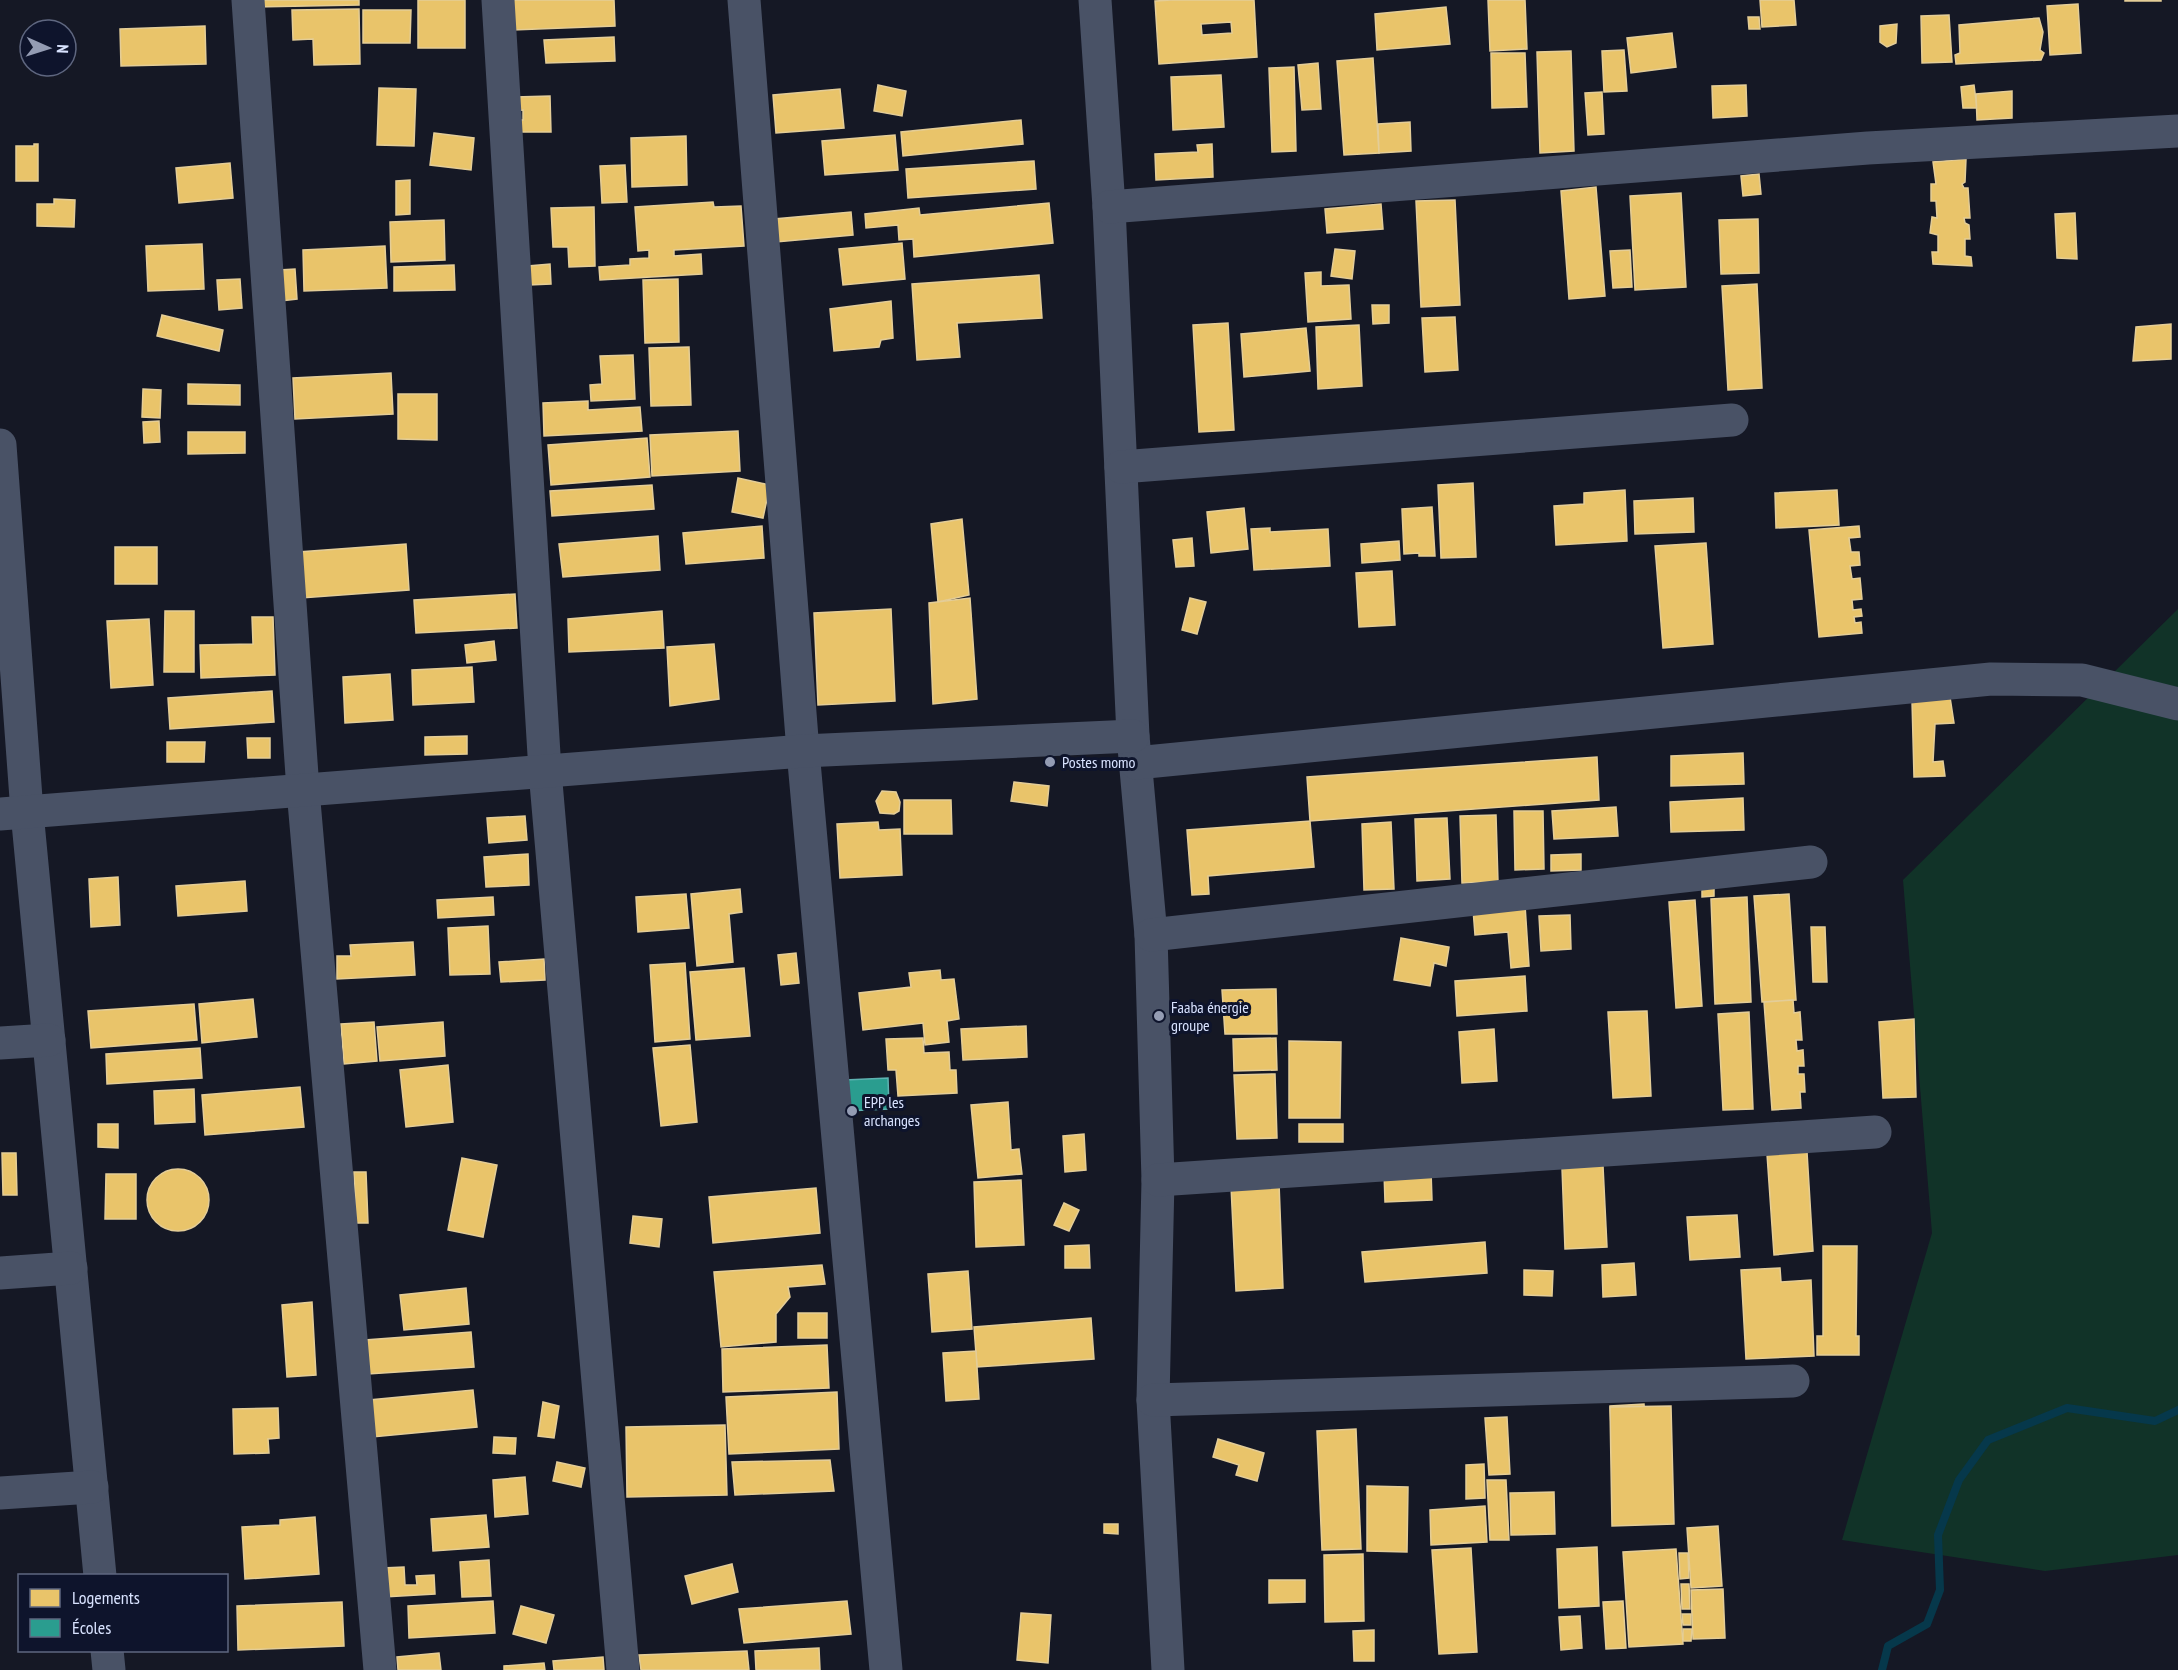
<svg xmlns="http://www.w3.org/2000/svg" width="2178" height="1670" font-family="'PT Sans Narrow',sans-serif">
  <style>
    .green { fill: #113328 }
    .homes { fill: #e9c46a; stroke: #e4cd97; stroke-width: 1.5; fill-rule: evenodd }
    .schools { fill: #2a9d8f; stroke: #5eb2b1; stroke-width: 1.5 }
    .lines { fill: none; stroke-linecap: round; stroke-linejoin: round }
    .stream { stroke: #06384b; stroke-width: 8 }
    .minor { stroke: #495266; stroke-width: 33 }
    .poi-dot { fill: #949cb3; stroke: #0e142c; stroke-width: 2 }
    .labels { text-anchor: middle; dominant-baseline: central; stroke-width: 6; stroke-linejoin: round; paint-order: stroke }
    .poi-label { font-size: 16px; fill: #d9e3ff; stroke: #0e142c; text-anchor: start }
  </style>
  <rect width="100%" height="100%" fill="#151825"/>
  <polygon class="green" points="2178,609 2178,1555 2045,1571 1842,1540 1932,1233 1903,880"/>
  <g class="homes">
    <polygon points="252,0 359,0 359,5 252,7"/>
    <rect x="418" y="0" width="47" height="48"/>
    <polygon points="512,0 614,0 615,26 513,30"/>
    <path d="M1172,0H1254L1257,57L1159,64L1155,1ZM1231,22L1232,33L1202,35L1201,24Z"/>
    <polygon points="1488,0 1525,0 1527,49 1490,51"/>
    <polygon points="1760,0 1794,0 1796,25 1762,27"/>
    <rect x="2125" y="0" width="36" height="1"/>
    <polygon points="2078,4 2081,53 2050,55 2047,6"/>
    <polygon points="1446,7 1450,44 1377,50 1375,14"/>
    <polygon points="359,9 360,64 314,65 313,39 293,40 292,10"/>
    <polygon points="363,10 411,10 410,43 363,43"/>
    <polygon points="1949,15 1952,62 1922,63 1921,16"/>
    <polygon points="1748,17 1759,17 1760,29 1749,29"/>
    <polygon points="2039,18 2043,32 2040,50 2044,53 2041,60 1956,64 1955,55 1960,53 1959,25"/>
    <polygon points="1897,24 1896,43 1887,47 1880,42 1880,26"/>
    <polygon points="205,26 206,64 121,66 120,29"/>
    <polygon points="1672,33 1676,67 1631,73 1627,38"/>
    <polygon points="614,37 615,61 546,63 544,40"/>
    <polygon points="1624,50 1627,91 1604,92 1602,51"/>
    <polygon points="1571,51 1574,151 1540,153 1537,52"/>
    <polygon points="1491,53 1525,53 1527,107 1492,108"/>
    <polygon points="1373,58 1379,153 1344,155 1337,61"/>
    <polygon points="1318,63 1321,109 1302,110 1298,65"/>
    <polygon points="1294,67 1296,151 1272,152 1269,68"/>
    <polygon points="1221,75 1224,127 1173,130 1171,77"/>
    <polygon points="878,85 906,91 902,116 874,111"/>
    <polygon points="1746,85 1747,116 1713,118 1712,86"/>
    <polygon points="1974,85 1977,108 1963,108 1961,87"/>
    <polygon points="379,88 416,89 414,146 377,145"/>
    <polygon points="840,89 844,128 776,133 773,95"/>
    <polygon points="2012,91 2012,118 1977,120 1976,94"/>
    <polygon points="1602,92 1604,134 1588,135 1585,93"/>
    <polygon points="550,96 551,132 516,132 516,120 523,120 523,110 515,111 515,97"/>
    <polygon points="1021,120 1023,144 903,156 901,132"/>
    <polygon points="1410,122 1411,151 1379,153 1378,124"/>
    <polygon points="434,133 474,138 471,170 430,165"/>
    <polygon points="895,135 898,170 825,175 822,141"/>
    <polygon points="686,136 687,185 632,187 631,138"/>
    <polygon points="34,144 38,144 38,181 16,181 16,146 34,146"/>
    <polygon points="1212,144 1213,177 1156,180 1155,154 1198,152 1197,145"/>
    <polygon points="1966,159 1965,182 1962,184 1964,188 1968,188 1970,218 1964,218 1965,223 1969,225 1970,239 1965,239 1965,256 1971,257 1972,266 1933,264 1932,252 1938,252 1938,235 1930,233 1932,217 1937,218 1936,201 1931,201 1931,184 1936,184 1933,162"/>
    <polygon points="1034,161 1036,189 908,198 906,169"/>
    <polygon points="230,163 233,198 179,203 176,168"/>
    <polygon points="625,165 627,202 602,203 600,166"/>
    <polygon points="1759,174 1761,194 1743,196 1741,176"/>
    <polygon points="410,180 410,214 396,215 396,181"/>
    <polygon points="1596,187 1605,296 1569,299 1561,191"/>
    <polygon points="1681,193 1686,287 1635,290 1630,196"/>
    <polygon points="54,199 75,200 74,227 37,226 37,204 54,204"/>
    <polygon points="1455,200 1460,305 1421,307 1416,201"/>
    <polygon points="713,202 714,207 741,206 744,246 674,250 674,256 701,254 702,274 600,280 599,267 630,265 630,259 649,258 649,250 638,251 635,207"/>
    <polygon points="1049,203 1053,243 914,257 913,239 899,240 898,225 866,228 865,214 919,208 920,215"/>
    <polygon points="1381,204 1383,229 1327,233 1325,209"/>
    <polygon points="594,207 595,266 569,267 568,247 553,247 551,208"/>
    <polygon points="851,212 853,235 776,242 774,219"/>
    <polygon points="2075,213 2077,259 2057,258 2055,214"/>
    <polygon points="1758,219 1759,273 1721,274 1719,220"/>
    <polygon points="444,220 445,260 391,262 390,222"/>
    <polygon points="902,243 905,279 843,285 839,249"/>
    <polygon points="202,244 204,289 148,291 146,246"/>
    <polygon points="385,246 387,288 304,291 303,250"/>
    <polygon points="1335,249 1355,251 1352,279 1331,276"/>
    <polygon points="1630,250 1632,287 1613,288 1610,251"/>
    <polygon points="550,264 551,284 529,285 528,266"/>
    <polygon points="454,265 455,290 394,291 394,267"/>
    <polygon points="295,269 297,299 281,301 279,270"/>
    <polygon points="1321,272 1321,286 1349,285 1351,319 1308,322 1305,273"/>
    <polygon points="1039,275 1042,318 957,323 960,357 917,360 912,284"/>
    <polygon points="240,279 242,308 219,310 217,280"/>
    <polygon points="678,279 679,342 645,343 643,280"/>
    <polygon points="1757,284 1762,388 1728,390 1722,286"/>
    <polygon points="891,301 893,338 881,340 879,347 834,351 830,309"/>
    <polygon points="1372,305 1389,305 1389,323 1373,324"/>
    <polygon points="162,315 223,330 219,351 157,336"/>
    <polygon points="1455,317 1458,370 1425,372 1422,318"/>
    <polygon points="1228,323 1234,430 1199,432 1193,325"/>
    <polygon points="2171,324 2171,359 2133,361 2136,327"/>
    <polygon points="1359,325 1362,386 1318,389 1316,327"/>
    <polygon points="1306,328 1310,371 1244,377 1241,334"/>
    <polygon points="689,347 691,405 651,406 649,348"/>
    <polygon points="633,355 635,399 591,401 590,385 602,384 600,356"/>
    <polygon points="391,373 393,414 295,419 293,378"/>
    <polygon points="188,384 240,385 240,405 188,404"/>
    <polygon points="143,389 161,390 160,418 142,417"/>
    <polygon points="398,394 437,394 437,440 398,439"/>
    <polygon points="588,401 588,410 640,407 642,431 544,436 543,403"/>
    <polygon points="159,421 160,442 144,443 143,422"/>
    <polygon points="738,431 740,471 652,476 650,435"/>
    <polygon points="188,432 245,432 245,453 188,454"/>
    <polygon points="647,438 650,477 551,485 548,445"/>
    <polygon points="738,478 770,485 763,518 732,512"/>
    <polygon points="1473,483 1476,557 1441,558 1438,485"/>
    <polygon points="652,485 654,509 552,516 550,491"/>
    <polygon points="1625,490 1627,541 1556,545 1554,506 1584,504 1584,493"/>
    <polygon points="1837,490 1839,525 1776,528 1775,493"/>
    <polygon points="1693,498 1694,532 1635,534 1634,501"/>
    <polygon points="1432,507 1435,556 1419,556 1419,553 1404,554 1402,509"/>
    <polygon points="1244,508 1248,549 1211,553 1207,512"/>
    <polygon points="962,519 969,595 938,602 931,524"/>
    <polygon points="762,526 764,558 686,564 683,533"/>
    <polygon points="1859,526 1860,537 1849,538 1851,552 1859,552 1860,565 1850,566 1852,579 1860,578 1862,599 1852,600 1853,610 1861,609 1862,616 1854,617 1855,623 1861,622 1862,633 1819,637 1809,530"/>
    <polygon points="1270,528 1270,532 1328,529 1330,566 1254,570 1251,529"/>
    <polygon points="658,536 660,570 563,577 559,544"/>
    <polygon points="1192,538 1194,566 1176,567 1173,540"/>
    <polygon points="1399,541 1400,560 1362,563 1361,544"/>
    <polygon points="1706,543 1713,644 1663,648 1655,546"/>
    <polygon points="406,544 409,590 301,598 298,552"/>
    <rect x="115" y="547" width="42" height="37"/>
    <polygon points="1392,571 1395,625 1359,627 1356,573"/>
    <polygon points="515,594 517,628 416,633 414,600"/>
    <polygon points="970,598 977,699 933,704 929,603"/>
    <polygon points="1190,598 1206,602 1197,634 1182,630"/>
    <polygon points="891,609 895,701 818,705 814,613"/>
    <polygon points="165,611 194,611 194,672 164,672"/>
    <polygon points="662,611 664,648 569,652 568,619"/>
    <polygon points="252,617 273,617 275,675 201,678 200,645 253,644"/>
    <polygon points="149,619 153,685 111,688 107,621"/>
    <polygon points="494,641 496,660 467,663 465,645"/>
    <polygon points="714,644 719,699 670,706 667,647"/>
    <polygon points="472,667 474,702 413,705 412,670"/>
    <polygon points="390,674 393,720 345,723 343,677"/>
    <polygon points="272,691 274,722 170,729 168,698"/>
    <polygon points="1950,697 1954,723 1935,724 1933,762 1943,761 1945,776 1914,777 1912,701"/>
    <polygon points="467,736 467,754 425,755 425,737"/>
    <polygon points="247,738 270,738 270,758 248,758"/>
    <polygon points="167,742 205,742 204,762 167,762"/>
    <polygon points="1743,753 1744,784 1671,786 1671,756"/>
    <polygon points="1597,757 1599,800 1310,821 1307,777"/>
    <polygon points="1014,782 1049,786 1047,806 1011,801"/>
    <polygon points="882,791 896,792 900,802 899,811 894,814 880,813 876,801"/>
    <polygon points="1743,798 1744,830 1671,832 1670,802"/>
    <polygon points="904,800 951,800 952,834 904,834"/>
    <polygon points="1616,807 1618,836 1554,839 1552,811"/>
    <polygon points="1514,811 1543,811 1544,869 1515,870"/>
    <polygon points="1496,815 1498,882 1462,883 1460,816"/>
    <polygon points="525,816 527,840 489,843 487,818"/>
    <polygon points="1447,818 1450,879 1417,881 1415,819"/>
    <polygon points="1310,821 1314,867 1208,876 1209,894 1192,895 1187,830"/>
    <polygon points="878,822 879,830 900,829 902,875 840,878 837,824"/>
    <polygon points="1391,822 1394,889 1364,890 1362,824"/>
    <polygon points="528,854 529,885 486,887 484,857"/>
    <polygon points="1581,854 1581,870 1551,871 1551,855"/>
    <polygon points="118,877 120,925 91,927 89,879"/>
    <polygon points="245,881 247,911 178,916 176,886"/>
    <polygon points="1702,887 1714,887 1714,896 1702,897"/>
    <polygon points="740,889 742,912 729,914 733,962 697,966 691,894"/>
    <polygon points="686,894 689,928 638,932 636,897"/>
    <polygon points="1789,894 1796,1000 1762,1002 1754,896"/>
    <polygon points="493,897 494,915 438,918 437,900"/>
    <polygon points="1747,897 1751,1002 1715,1004 1711,899"/>
    <polygon points="1695,900 1702,1006 1676,1008 1669,902"/>
    <polygon points="1525,905 1529,966 1511,968 1508,932 1475,935 1473,909"/>
    <polygon points="1570,915 1571,949 1541,951 1539,916"/>
    <polygon points="488,926 490,974 450,975 448,928"/>
    <polygon points="1811,927 1825,927 1827,982 1813,982"/>
    <polygon points="1401,938 1449,947 1446,966 1434,963 1430,986 1394,980"/>
    <polygon points="413,942 415,975 337,979 337,956 351,956 350,945"/>
    <polygon points="796,953 799,983 781,985 778,955"/>
    <polygon points="544,959 545,980 501,982 499,962"/>
    <polygon points="685,963 690,1039 655,1042 650,965"/>
    <polygon points="744,968 750,1036 696,1040 690,972"/>
    <polygon points="940,970 941,980 954,979 959,1019 947,1021 949,1042 925,1045 923,1023 863,1030 859,993 911,987 909,973"/>
    <polygon points="1525,976 1527,1011 1457,1016 1455,981"/>
    <polygon points="1276,989 1277,1034 1225,1034 1222,990"/>
    <polygon points="253,999 257,1037 202,1043 199,1004"/>
    <polygon points="1793,1000 1794,1013 1800,1012 1802,1040 1796,1040 1797,1051 1803,1050 1804,1066 1798,1066 1798,1074 1804,1074 1805,1092 1800,1092 1801,1108 1772,1110 1764,1002"/>
    <polygon points="194,1004 197,1040 91,1048 88,1011"/>
    <polygon points="1647,1011 1651,1096 1613,1098 1608,1012"/>
    <polygon points="1749,1012 1753,1109 1723,1110 1718,1014"/>
    <polygon points="1914,1019 1916,1097 1883,1098 1879,1022"/>
    <polygon points="374,1022 377,1061 344,1064 341,1024"/>
    <polygon points="443,1022 445,1056 380,1061 377,1027"/>
    <polygon points="1026,1026 1027,1057 963,1060 961,1029"/>
    <polygon points="1494,1029 1497,1081 1462,1083 1459,1032"/>
    <polygon points="923,1038 924,1053 949,1052 950,1070 956,1070 957,1093 898,1096 896,1070 888,1070 886,1039"/>
    <polygon points="1276,1038 1277,1070 1234,1071 1233,1039"/>
    <polygon points="1289,1041 1341,1042 1340,1118 1289,1118"/>
    <polygon points="690,1045 697,1122 661,1126 653,1048"/>
    <polygon points="200,1048 202,1078 107,1084 106,1054"/>
    <polygon points="448,1065 453,1122 406,1127 400,1070"/>
    <polygon points="1275,1074 1277,1138 1237,1139 1234,1075"/>
    <polygon points="300,1087 304,1127 205,1135 202,1095"/>
    <polygon points="194,1089 195,1122 155,1124 154,1091"/>
    <polygon points="1008,1102 1011,1150 1019,1149 1022,1174 978,1178 971,1105"/>
    <polygon points="98,1124 118,1124 118,1148 98,1147"/>
    <rect x="1299" y="1124" width="44" height="18"/>
    <polygon points="1084,1134 1086,1170 1065,1172 1063,1136"/>
    <polygon points="1807,1152 1813,1251 1774,1255 1767,1154"/>
    <polygon points="2,1153 16,1153 17,1195 3,1195"/>
    <polygon points="462,1158 497,1165 483,1237 448,1230"/>
    <polygon points="1603,1166 1607,1247 1565,1249 1562,1168"/>
    <circle cx="178" cy="1200" r="31"/>
    <polygon points="1431,1171 1432,1200 1385,1202 1384,1172"/>
    <polygon points="354,1172 366,1172 368,1223 356,1223"/>
    <polygon points="106,1174 136,1174 136,1219 105,1219"/>
    <polygon points="1021,1180 1024,1245 976,1247 974,1182"/>
    <polygon points="1279,1183 1283,1288 1236,1291 1231,1186"/>
    <polygon points="816,1188 820,1233 713,1243 709,1197"/>
    <polygon points="1064,1203 1079,1210 1069,1231 1054,1225"/>
    <polygon points="1737,1215 1740,1257 1690,1260 1687,1217"/>
    <polygon points="633,1216 662,1219 659,1247 630,1243"/>
    <polygon points="1485,1242 1487,1273 1365,1282 1362,1252"/>
    <polygon points="1089,1245 1090,1268 1065,1268 1065,1246"/>
    <polygon points="1823,1246 1857,1246 1856,1336 1859,1336 1859,1355 1817,1355 1817,1336 1823,1336"/>
    <polygon points="1634,1263 1636,1295 1603,1297 1602,1265"/>
    <polygon points="822,1265 825,1284 788,1287 790,1297 776,1314 776,1342 721,1347 714,1272"/>
    <polygon points="1780,1268 1781,1282 1811,1280 1814,1356 1746,1359 1741,1270"/>
    <polygon points="1524,1270 1553,1271 1552,1296 1524,1295"/>
    <polygon points="968,1271 972,1329 932,1332 928,1274"/>
    <polygon points="466,1288 469,1324 404,1330 400,1295"/>
    <polygon points="312,1302 316,1375 287,1377 282,1305"/>
    <rect x="798" y="1313" width="29" height="25"/>
    <polygon points="1091,1318 1094,1359 977,1367 974,1327"/>
    <polygon points="471,1332 474,1367 368,1374 365,1340"/>
    <polygon points="827,1345 829,1388 723,1392 722,1349"/>
    <polygon points="976,1351 979,1399 946,1401 943,1353"/>
    <polygon points="473,1390 477,1427 372,1437 369,1400"/>
    <polygon points="837,1392 839,1449 729,1454 726,1397"/>
    <polygon points="543,1402 559,1406 554,1438 538,1436"/>
    <polygon points="1644,1404 1647,1446 1612,1447 1610,1406"/>
    <polygon points="1671,1406 1674,1524 1612,1526 1610,1407"/>
    <polygon points="278,1408 279,1438 268,1439 269,1453 234,1454 233,1409"/>
    <polygon points="1507,1417 1510,1474 1489,1475 1485,1418"/>
    <polygon points="725,1425 727,1495 627,1497 626,1427"/>
    <polygon points="1356,1429 1361,1549 1322,1550 1317,1431"/>
    <polygon points="494,1437 516,1438 515,1454 493,1453"/>
    <polygon points="1218,1439 1264,1453 1257,1481 1236,1475 1239,1465 1213,1457"/>
    <polygon points="830,1460 834,1491 735,1495 732,1462"/>
    <polygon points="557,1462 585,1468 581,1487 553,1481"/>
    <polygon points="1484,1464 1485,1498 1466,1499 1466,1465"/>
    <polygon points="525,1477 528,1514 495,1517 493,1480"/>
    <polygon points="1487,1480 1506,1480 1509,1540 1490,1540"/>
    <polygon points="1367,1486 1408,1487 1407,1552 1367,1551"/>
    <polygon points="1554,1492 1555,1534 1511,1535 1510,1493"/>
    <polygon points="1485,1506 1487,1542 1431,1545 1430,1510"/>
    <polygon points="486,1515 489,1547 433,1551 431,1519"/>
    <polygon points="315,1517 319,1574 245,1579 242,1527 280,1525 280,1520"/>
    <polygon points="1104,1524 1118,1524 1118,1534 1104,1533"/>
    <polygon points="1718,1526 1722,1586 1691,1588 1687,1528"/>
    <polygon points="1597,1547 1599,1606 1559,1608 1557,1549"/>
    <polygon points="1471,1548 1477,1652 1439,1654 1432,1550"/>
    <polygon points="1676,1549 1683,1644 1629,1647 1623,1552"/>
    <polygon points="1679,1553 1688,1553 1689,1578 1680,1579"/>
    <polygon points="1363,1554 1364,1621 1325,1622 1324,1555"/>
    <polygon points="489,1560 491,1596 462,1597 460,1562"/>
    <polygon points="732,1564 738,1592 692,1604 685,1576"/>
    <polygon points="404,1567 405,1585 417,1585 416,1576 434,1575 435,1594 384,1597 382,1568"/>
    <polygon points="1269,1580 1305,1580 1305,1602 1269,1603"/>
    <polygon points="1681,1584 1689,1584 1690,1609 1682,1609"/>
    <polygon points="1723,1589 1725,1638 1693,1639 1691,1590"/>
    <polygon points="493,1601 495,1633 409,1638 408,1606"/>
    <polygon points="847,1601 851,1634 744,1643 739,1609"/>
    <polygon points="1623,1601 1626,1648 1606,1649 1603,1602"/>
    <polygon points="342,1602 344,1646 238,1650 237,1606"/>
    <polygon points="521,1606 554,1615 546,1643 513,1634"/>
    <polygon points="1021,1613 1051,1615 1048,1663 1017,1660"/>
    <polygon points="1682,1614 1691,1614 1691,1625 1683,1625"/>
    <polygon points="1580,1616 1582,1648 1561,1650 1559,1617"/>
    <polygon points="1683,1629 1692,1629 1691,1641 1683,1641"/>
    <polygon points="1374,1630 1374,1661 1354,1661 1353,1631"/>
    <polygon points="819,1648 820,1670 756,1670 755,1651"/>
    <polygon points="747,1651 749,1670 641,1670 639,1655"/>
    <polygon points="439,1653 441,1670 398,1670 397,1657"/>
    <polygon points="603,1657 604,1670 554,1670 553,1661"/>
    <polygon points="544,1663 545,1670 504,1670 504,1666"/>
  </g>
  <polygon class="schools" points="888,1078 889,1109 846,1111 845,1080"/>
  <g class="lines">
    <polyline class="stream" points="1882,1670 1888,1646 1927,1624 1940,1590 1938,1535 1959,1480 1988,1440 2067,1408 2155,1421 2178,1410"/>
    <g class="minor">
      <polyline points="248,0 303,790 380,1670"/>
      <polyline points="498,0 545,771 623,1670"/>
      <polyline points="744,0 803,751 886,1670"/>
      <polyline points="1095,0 1109,207 1133,736 1151,935 1158,1180 1153,1400 1168,1670"/>
      <polyline points="1109,207 1868,148 2178,131"/>
      <polyline points="0,445 27,812 100,1576"/>
      <polyline points="1121,467 1732,420"/>
      <polyline points="1136,763 1991,679 2082,680 2178,704"/>
      <polyline points="0,814 803,751 1133,736"/>
      <polyline points="1151,935 1811,862"/>
      <polyline points="0,1043 49,1040"/>
      <polyline points="1158,1180 1875,1132"/>
      <polyline points="0,1273 71,1268"/>
      <polyline points="1153,1400 1793,1381"/>
      <polyline points="0,1493 92,1487"/>
      <polyline points="107,1650 109,1670"/>
    </g>
  </g>
  <g class="poi-dot">
    <circle cx="1050" cy="762" r="6"/>
    <circle cx="1159" cy="1016" r="6"/>
    <circle cx="852" cy="1111" r="6"/>
  </g>
  <g class="labels">
    <g class="poi-label">
      <text x="1062" y="762">Postes momo</text>
      <text x="1171" y="1007">Faaba énergie<tspan x="1171" dy="18">groupe</tspan></text>
      <text x="864" y="1102">EPP les<tspan x="864" dy="18">archanges</tspan></text>
    </g>
  </g>
  <rect x="18" y="1574" width="210" height="78" fill="#0e142c" stroke="#5f6780" stroke-width="1.5"/>
  <rect x="30" y="1589" width="30" height="18" fill="#e9c46a" stroke="#5f6780" stroke-width="1.5"/>
  <text x="72" y="1604" font-size="18" fill="#d9e3ff">Logements</text>
  <rect x="30" y="1619" width="30" height="18" fill="#2a9d8f" stroke="#5f6780" stroke-width="1.5"/>
  <text x="72" y="1634" font-size="18" fill="#d9e3ff">Écoles</text>
  <g transform="translate(48 48) rotate(93)"><circle r="28" fill="#0e142c" stroke="#5f6780" stroke-width="1.5"/>
  <path d="M0-4.5L10 22L0 15L-10 22Z" fill="#949cb3"/>
  <text y="-9" font-size="16" font-weight="bold" text-anchor="middle" fill="#d9e3ff">N</text>
  </g>
</svg>
